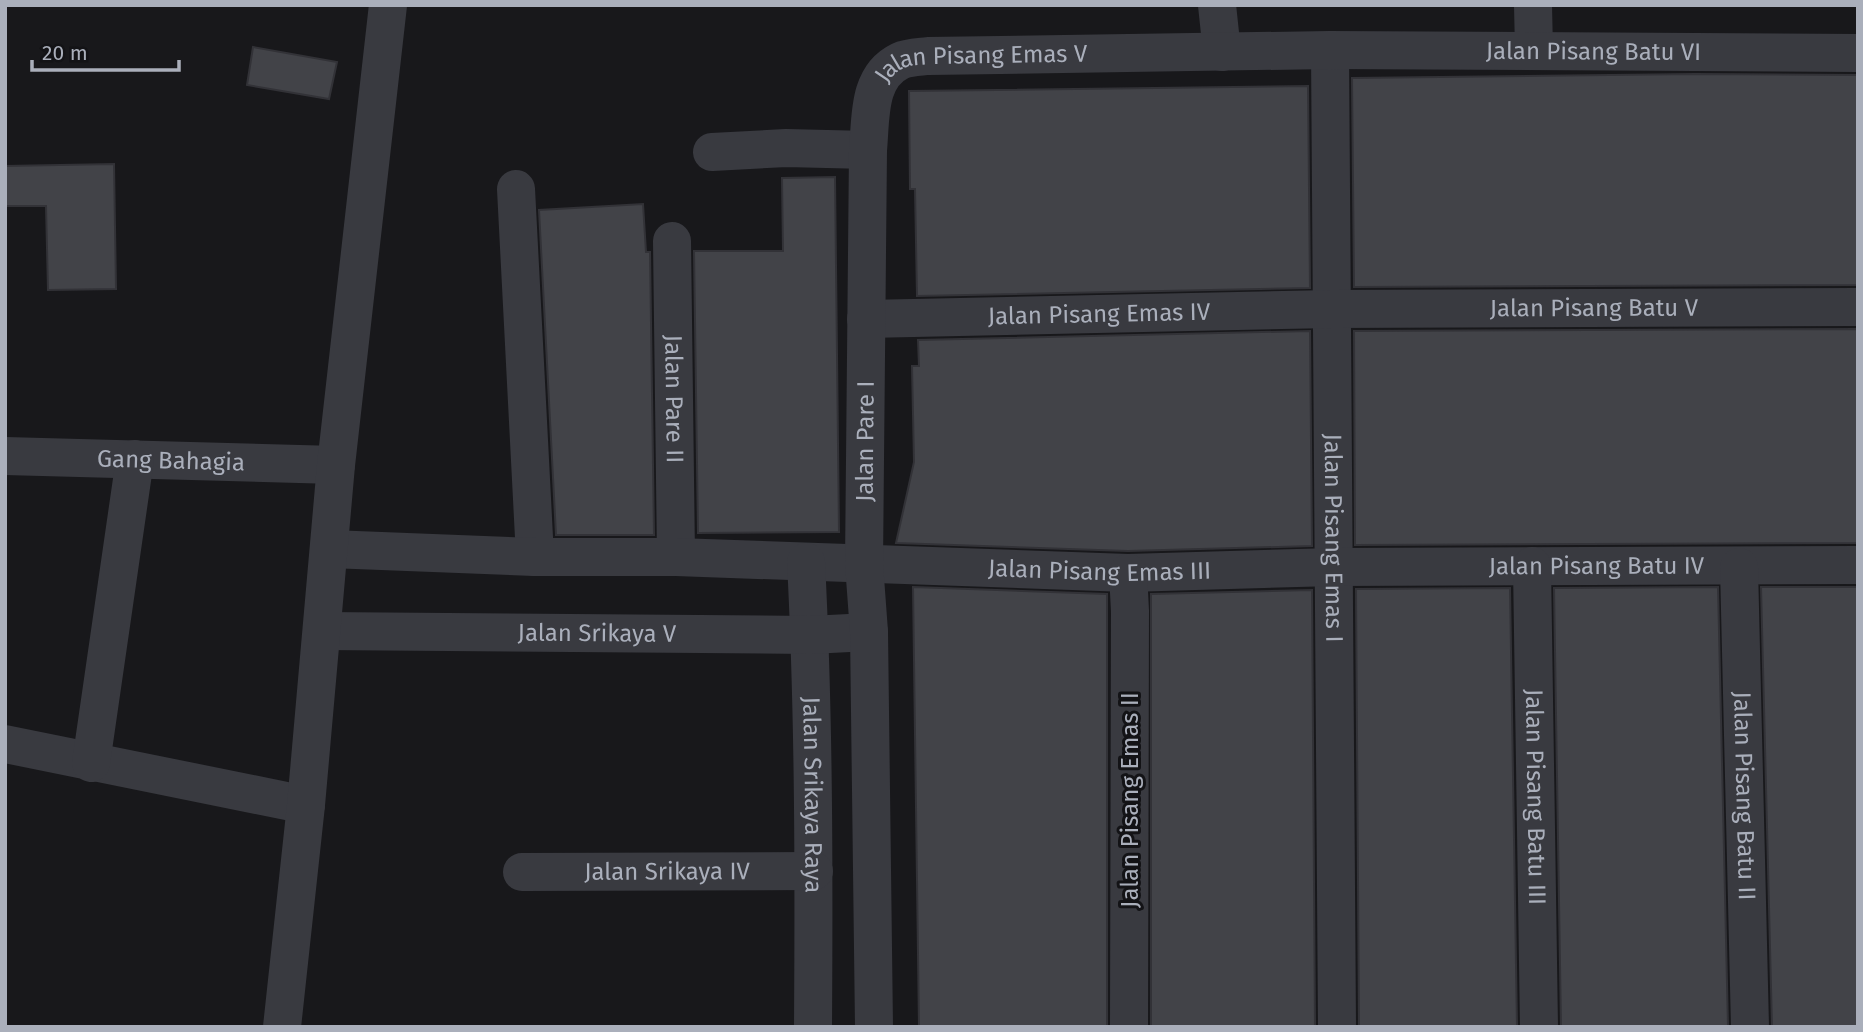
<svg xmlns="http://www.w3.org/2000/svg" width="1863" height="1032" font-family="'Fira Sans',sans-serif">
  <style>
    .building { fill: #424348; stroke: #323237; stroke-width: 2 }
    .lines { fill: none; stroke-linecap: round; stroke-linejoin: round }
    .minor { stroke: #393a40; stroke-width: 38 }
    .labels { text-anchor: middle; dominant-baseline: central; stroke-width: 6; stroke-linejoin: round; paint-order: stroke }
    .street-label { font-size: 24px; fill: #aaafbb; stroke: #131316 }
  </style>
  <rect width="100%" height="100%" fill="#18181b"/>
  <g class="building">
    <polygon points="253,47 337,62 329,99 247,85"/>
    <polygon points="1695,74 1858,75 1858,285 1354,287 1352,78"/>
    <polygon points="1308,86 1310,288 917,296 915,189 910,189 909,91"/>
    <polygon points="114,164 116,289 48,290 46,206 5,206 5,166"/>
    <polygon points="835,177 839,532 698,533 694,251 783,251 782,178"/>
    <polygon points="643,204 646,252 650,252 654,535 556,535 539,210"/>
    <polygon points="1858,329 1858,543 1355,545 1354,331"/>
    <polygon points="1310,331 1312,546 1128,551 896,543 914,462 912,366 919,366 918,340"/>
    <polygon points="913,587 1107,594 1107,1027 919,1027"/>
    <polygon points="1718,587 1728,1027 1561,1027 1554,588"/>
    <polygon points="1761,587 1858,587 1858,1027 1772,1027"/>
    <polygon points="1510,588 1517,1027 1359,1027 1356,589"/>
    <polygon points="1312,590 1315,1027 1151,1027 1151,594"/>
  </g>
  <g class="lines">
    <g class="minor">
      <polyline points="1217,5 1222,52"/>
      <polyline points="1533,5 1534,50"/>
      <path id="s1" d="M1330,50L1337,1027"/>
      <polyline points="712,152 786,148 868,150"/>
      <polyline points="516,189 535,557"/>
      <path id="s2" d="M672,241L676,557"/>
      <path id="s3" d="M866,319L1332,309L1858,307"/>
      <path id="s4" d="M5,456L336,465"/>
      <path id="s5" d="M330,549L535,557H676L1128,573L1334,567L1858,565"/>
      <path id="s6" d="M806,562C814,717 814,872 813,1027"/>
      <path id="s7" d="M1532,566L1539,1027"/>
      <path id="s8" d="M1739,567L1750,1027"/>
      <polyline points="1128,573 1130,611 1129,1027"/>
      <path id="s9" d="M322,631L810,635L869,632"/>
      <polyline points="5,744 306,805"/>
      <polyline points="91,763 135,459"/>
      <path id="s10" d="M522,872L814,871"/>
      <polyline points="282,1027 306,805 336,465 388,5"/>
      <path id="s11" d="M874,1027L869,632L864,564L868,150C871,119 867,77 900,61C908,57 920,57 928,56L1330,50L1858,53"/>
    </g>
  </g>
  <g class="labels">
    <g class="street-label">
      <text stroke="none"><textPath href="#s11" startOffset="1671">Jalan Pisang Batu VI</textPath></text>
      <text stroke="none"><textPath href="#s11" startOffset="1057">Jalan Pisang Emas V</textPath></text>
      <text stroke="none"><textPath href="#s3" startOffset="728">Jalan Pisang Batu V</textPath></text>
      <text stroke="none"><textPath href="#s3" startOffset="233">Jalan Pisang Emas IV</textPath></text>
      <text stroke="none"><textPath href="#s2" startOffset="158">Jalan Pare II</textPath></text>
      <text stroke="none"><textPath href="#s11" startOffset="586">Jalan Pare I</textPath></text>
      <text stroke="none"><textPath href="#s4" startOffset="166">Gang Bahagia</textPath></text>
      <text stroke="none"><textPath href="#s1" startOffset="488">Jalan Pisang Emas I</textPath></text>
      <text stroke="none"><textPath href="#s5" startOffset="1267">Jalan Pisang Batu IV</textPath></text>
      <text stroke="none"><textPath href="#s5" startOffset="770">Jalan Pisang Emas III</textPath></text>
      <text stroke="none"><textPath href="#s9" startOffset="275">Jalan Srikaya V</textPath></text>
      <text stroke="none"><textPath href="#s6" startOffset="233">Jalan Srikaya Raya</textPath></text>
      <text stroke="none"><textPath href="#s7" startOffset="231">Jalan Pisang Batu III</textPath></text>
      <text stroke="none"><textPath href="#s8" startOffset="229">Jalan Pisang Batu II</textPath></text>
      <text transform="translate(1130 800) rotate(-90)">Jalan Pisang Emas II</text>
      <text stroke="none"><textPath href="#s10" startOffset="145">Jalan Srikaya IV</textPath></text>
    </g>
  </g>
  <rect width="1863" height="1032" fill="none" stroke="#aaafbb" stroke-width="14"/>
  <path d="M32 60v10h147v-10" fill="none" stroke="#aaafbb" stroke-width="3.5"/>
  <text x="42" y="60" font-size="21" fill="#aaafbb" stroke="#131316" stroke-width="5" paint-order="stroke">20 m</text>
</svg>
